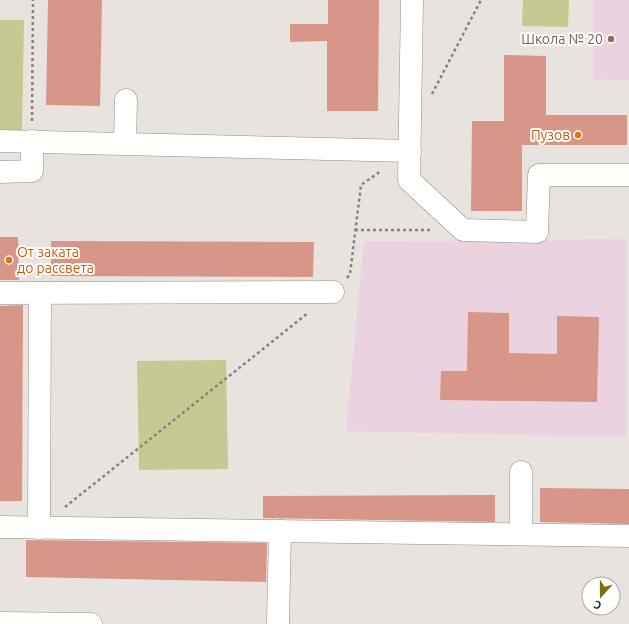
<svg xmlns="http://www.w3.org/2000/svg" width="629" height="624" font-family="Ubuntu,sans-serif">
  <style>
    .education { fill: #ead3de }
    .green { fill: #c5ca92 }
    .building { fill: #d89688 }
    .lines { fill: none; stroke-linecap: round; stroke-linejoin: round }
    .minor-casing { stroke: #908d88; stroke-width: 23 }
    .path { stroke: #84817e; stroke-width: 2.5; stroke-dasharray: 3 3; stroke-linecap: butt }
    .minor { stroke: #fff; stroke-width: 22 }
    .education-dot { fill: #8d6e63; stroke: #fff; stroke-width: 1.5 }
    .food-dot { fill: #e8710a; stroke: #fff; stroke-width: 1.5 }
    .labels { text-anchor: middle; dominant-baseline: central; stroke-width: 4; stroke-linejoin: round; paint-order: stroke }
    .education-label { font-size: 14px; fill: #785e54; stroke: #fff; text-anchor: end }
    .food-label { font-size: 14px; fill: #c56008; stroke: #fff; text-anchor: end }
  </style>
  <rect width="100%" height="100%" fill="#e8e3de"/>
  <g class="education">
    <polygon points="593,0 629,0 629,80 593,79"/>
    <polygon points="626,239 626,437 346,431 364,242"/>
  </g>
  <g class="green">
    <polygon points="523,0 569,0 568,27 522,26"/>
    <polygon points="0,20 24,20 22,132 0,132"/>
    <polygon points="226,360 228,469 139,470 137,361"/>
  </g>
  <g class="building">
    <polygon points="48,0 102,0 100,106 46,105"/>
    <polygon points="328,0 379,0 378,111 327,111 327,41 290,42 290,24 328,24"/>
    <polygon points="504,55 546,56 546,115 627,115 627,145 522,145 522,211 471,211 472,121 504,121"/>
    <polygon points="0,237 18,237 19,280 0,280"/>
    <polygon points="51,241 314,242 313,277 51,276"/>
    <polygon points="23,305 22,501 0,501 0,306"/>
    <polygon points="468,312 509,313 509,353 557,354 557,316 599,317 597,402 440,400 441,371 467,371"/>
    <polygon points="540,488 629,489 629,524 540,522"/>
    <polygon points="495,495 495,522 263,518 263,496"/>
    <polygon points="26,540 267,543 266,582 26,577"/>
  </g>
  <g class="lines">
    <g class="minor-casing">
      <g id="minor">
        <polyline points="412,0 409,180 463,230 537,232 539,175 629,175"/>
        <polyline points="0,141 410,151"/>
        <polyline points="125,143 126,100"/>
        <polyline points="0,172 32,171 32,141"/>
        <polyline points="0,293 333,292"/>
        <polyline points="521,472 521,534"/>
        <polyline points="0,527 629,536"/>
        <polyline points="39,528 40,293"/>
        <polyline points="0,623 91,624"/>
        <polyline points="278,624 280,531"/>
      </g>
    </g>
    <g class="path">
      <polyline points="432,94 481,0"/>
      <polyline points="32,121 33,0"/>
      <polyline points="355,230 433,230"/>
      <polyline points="347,278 350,274 361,185 381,171"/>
      <polyline points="65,507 308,313"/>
    </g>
    <use href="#minor" class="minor"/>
  </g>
  <circle class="education-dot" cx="611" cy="39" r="4"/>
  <g class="food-dot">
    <circle cx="578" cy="135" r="4"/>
    <circle cx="9" cy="260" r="4"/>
  </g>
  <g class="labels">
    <g class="education-label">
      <text x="603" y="39">Школа № 20</text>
    </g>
    <g class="food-label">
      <text x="570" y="135">Пузов</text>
      <text x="17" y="252" text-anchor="start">От заката<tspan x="17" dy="16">до рассвета</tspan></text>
    </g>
  </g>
  <g transform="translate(601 596) rotate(201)"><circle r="19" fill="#ffffff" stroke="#a7a6a5"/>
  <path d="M0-3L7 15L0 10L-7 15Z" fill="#806e0b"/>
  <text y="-6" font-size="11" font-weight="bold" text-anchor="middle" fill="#22211f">С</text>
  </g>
</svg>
